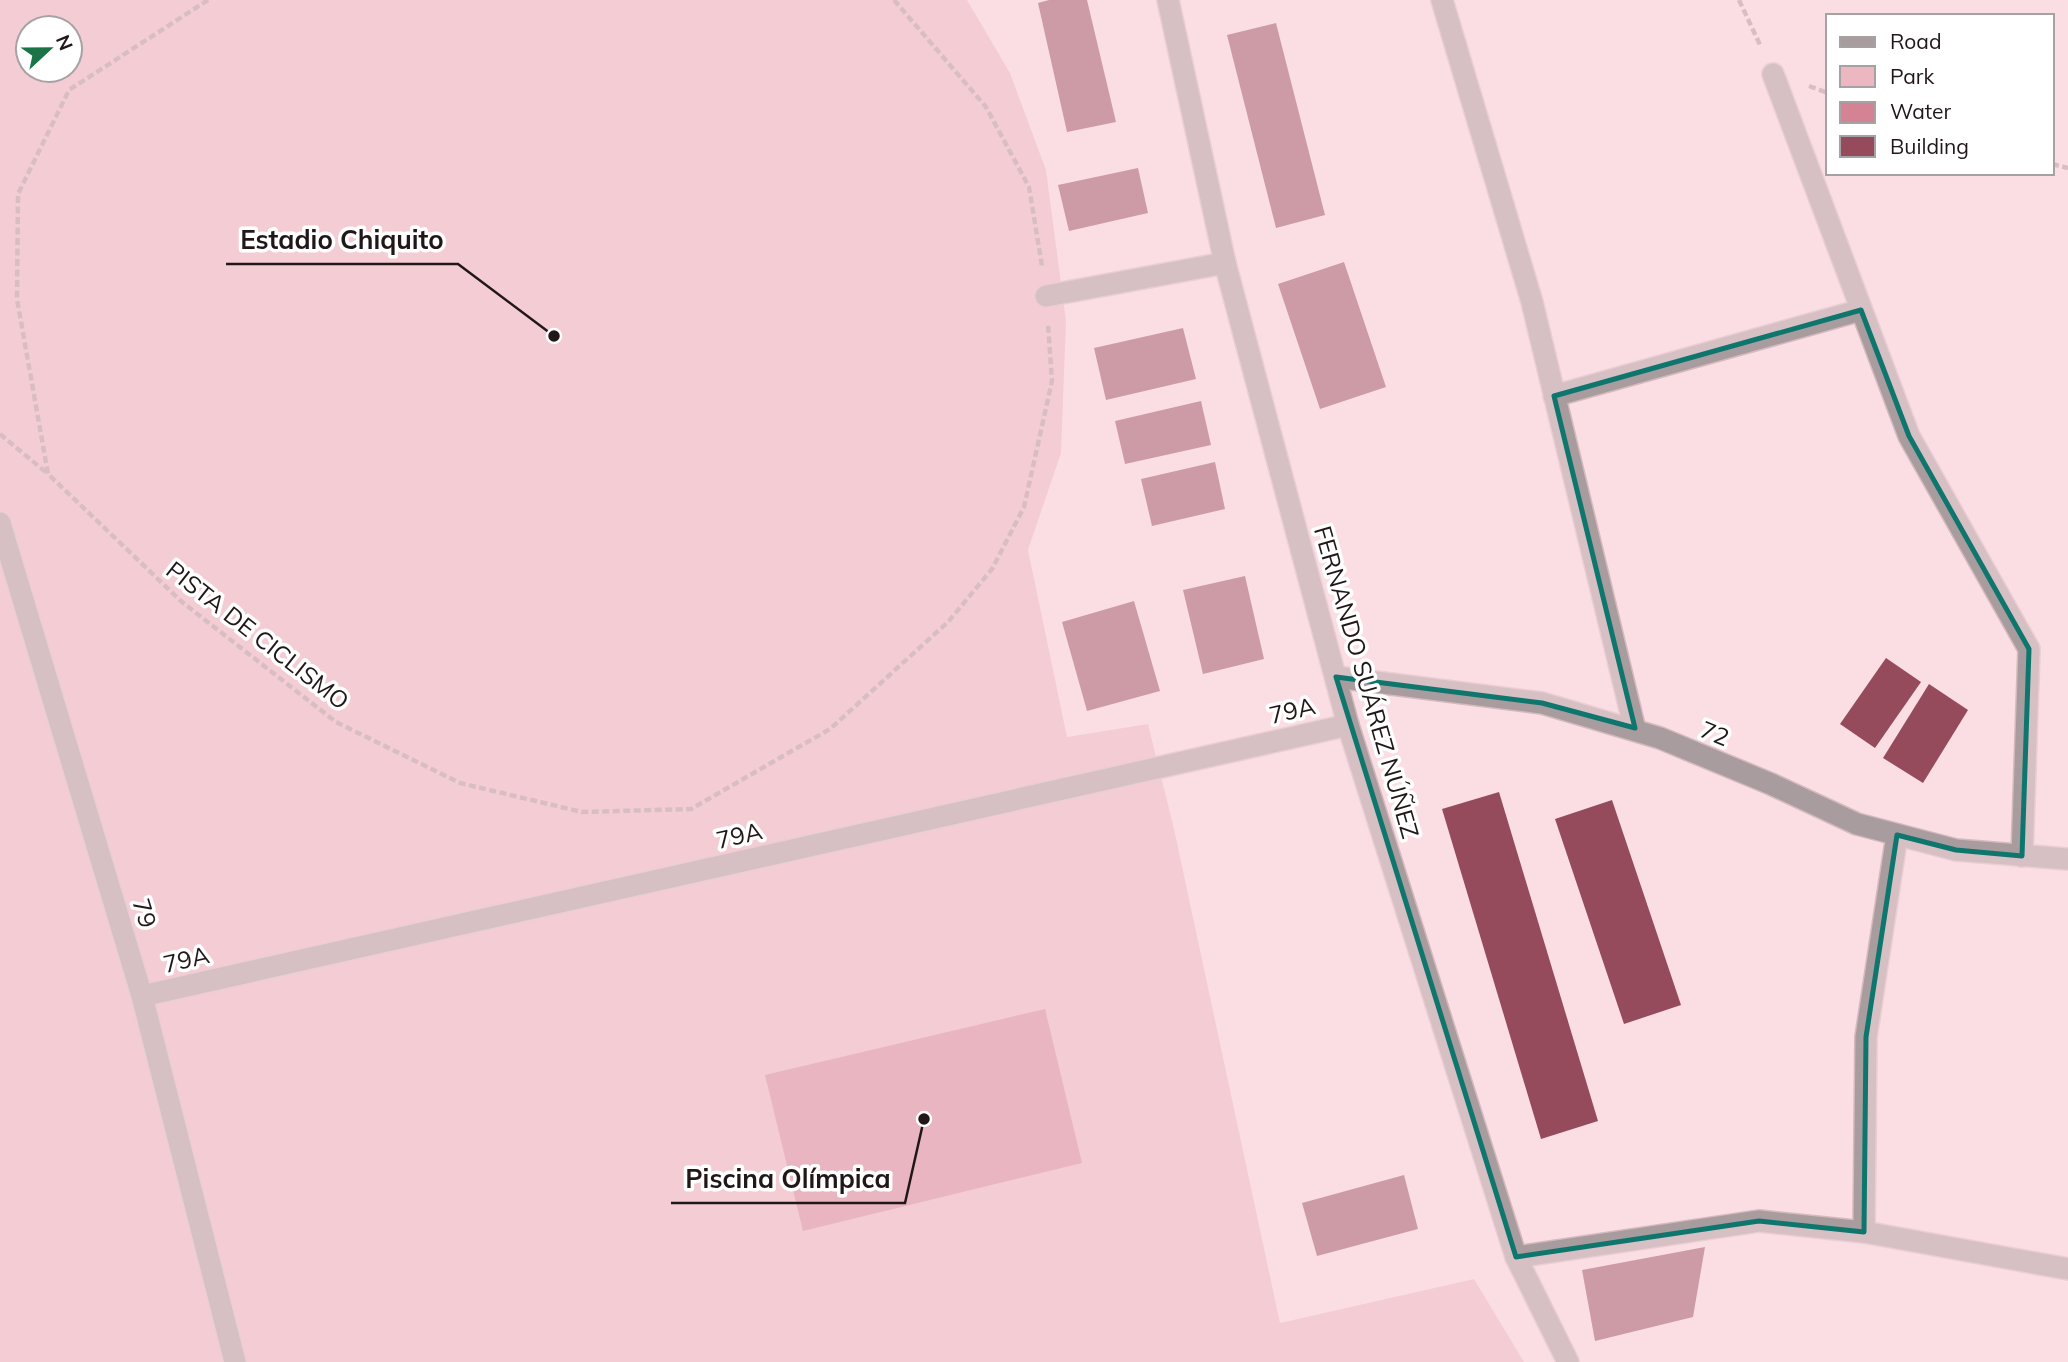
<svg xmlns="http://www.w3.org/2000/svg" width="2068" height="1362" font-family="Mulish,sans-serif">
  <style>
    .green { fill: #ecb7c0; fill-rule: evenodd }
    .water { fill: #d38394 }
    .building { fill: #954b5c }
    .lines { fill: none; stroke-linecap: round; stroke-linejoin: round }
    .minor-casing { stroke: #d4babf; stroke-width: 24 }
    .path { stroke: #ae979b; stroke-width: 4.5; stroke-dasharray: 7 3.5; stroke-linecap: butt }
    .minor { stroke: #a89c9e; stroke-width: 21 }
    .marked { fill: none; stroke: #0f766e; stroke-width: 5; stroke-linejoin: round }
    .labels { text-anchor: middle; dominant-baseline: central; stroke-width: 7; stroke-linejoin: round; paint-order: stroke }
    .street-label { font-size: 24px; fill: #211719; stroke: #fff }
    .leader { fill: none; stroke: #211719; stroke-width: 2.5 }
    .callout-dot { fill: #211719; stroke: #fff; stroke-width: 2.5 }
    .callout-label { font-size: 26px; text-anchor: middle; font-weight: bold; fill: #211719; stroke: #fff; stroke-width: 7; stroke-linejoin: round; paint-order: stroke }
  </style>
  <rect width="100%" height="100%" fill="#fbdee3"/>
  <path class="green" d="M0,0H967L1010,73L1046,170L1066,321L1061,453L1028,550L1067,737L1148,724L1174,829L1280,1323L1474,1279L1524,1362H0ZM28,28H70V70H28Z"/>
  <polygon class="water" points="1045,1009 1082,1163 803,1231 765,1075"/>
  <g class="building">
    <polygon points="1049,0 1087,0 1116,122 1067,132 1038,3"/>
    <polygon points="1276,23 1325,215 1276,228 1227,35"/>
    <polygon points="1138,168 1148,213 1069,231 1058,185"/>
    <polygon points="1344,262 1386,387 1320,409 1278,284"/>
    <polygon points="1183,328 1196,379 1106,400 1094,348"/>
    <polygon points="1201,401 1211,445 1125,464 1115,421"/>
    <polygon points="1215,462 1225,509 1152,526 1141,479"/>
    <polygon points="1245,576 1264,659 1203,674 1183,590"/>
    <polygon points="1134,601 1160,691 1087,711 1062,622"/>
    <polygon points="1886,658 1921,682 1875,748 1840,724"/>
    <polygon points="1929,684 1968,710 1923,783 1883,758"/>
    <polygon points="1499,792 1598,1121 1541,1139 1442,809"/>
    <polygon points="1612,800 1681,1005 1624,1024 1555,819"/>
    <polygon points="1404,1175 1418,1229 1317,1256 1302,1203"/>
    <polygon points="1705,1247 1693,1317 1595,1341 1582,1270"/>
  </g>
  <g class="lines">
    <g class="minor-casing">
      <g id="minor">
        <polyline points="1168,0 1225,263 1348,725 1516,1257 1568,1362"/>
        <polyline points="1442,0 1532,302 1635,730"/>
        <polyline points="1773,74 1909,436 2029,649 2022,856"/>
        <polyline points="1046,296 1225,263"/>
        <polyline points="1554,396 1861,310"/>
        <polyline points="0,523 142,996 235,1362"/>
        <polyline points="1336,677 1542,703 1660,738 1771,784 1857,824 1956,850 2068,859"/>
        <polyline points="142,996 1348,725"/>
        <polyline points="1864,1232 1866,1037 1897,835"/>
        <polyline points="1516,1257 1759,1221 1864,1232 2068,1269"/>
      </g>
    </g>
    <g class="path">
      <polyline points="208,0 69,90 18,194 17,299 48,474 182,602 336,722 460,783 582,812 691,809 830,729 948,622 992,569 1024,507 1052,381 1048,324"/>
      <polyline points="894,0 986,107 1029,187 1042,266"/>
      <polyline points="1739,0 1761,47"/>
      <polyline points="1809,86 1828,93"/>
      <polyline points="2052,164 2068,168"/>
      <polyline points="0,434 48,474"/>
    </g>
    <use href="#minor" class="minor"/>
  </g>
  <path d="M0 0H2068V1362H0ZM1861,310L1909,436L2029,649L2022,856L1956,850L1897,835L1866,1037L1864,1232L1759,1221L1516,1257L1336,677L1542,703L1635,728L1554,396Z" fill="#fbdee3" fill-opacity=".55" fill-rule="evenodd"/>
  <path class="marked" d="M1861,310L1909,436L2029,649L2022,856L1956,850L1897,835L1866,1037L1864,1232L1759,1221L1516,1257L1336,677L1542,703L1635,728L1554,396Z"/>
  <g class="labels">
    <g class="street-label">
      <text transform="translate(258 635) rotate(38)">PISTA DE CICLISMO</text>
      <text transform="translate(1367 682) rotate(74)">FERNANDO SUÁREZ NÚÑEZ</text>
      <text transform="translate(1292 710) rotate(-13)">79A</text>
      <text transform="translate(1715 733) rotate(22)">72</text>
      <text transform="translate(739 835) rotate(-13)">79A</text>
      <text transform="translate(145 913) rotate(73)">79</text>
      <text transform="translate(186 959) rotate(-13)">79A</text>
    </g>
  </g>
  <path class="leader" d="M554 336L458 264H226M924 1119L905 1203H671"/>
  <g class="callout-dot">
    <circle cx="554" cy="336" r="7"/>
    <circle cx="924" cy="1119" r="7"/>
  </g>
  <g class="callout-label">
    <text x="342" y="249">Estadio Chiquito</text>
    <text x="788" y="1188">Piscina Olímpica</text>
  </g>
  <rect x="1826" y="14" width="228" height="161" fill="#ffffff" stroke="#a6a2a3" stroke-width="2"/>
  <rect x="1840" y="37" width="35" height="10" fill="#a89c9e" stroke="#a6a2a3" stroke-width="2"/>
  <text x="1890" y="49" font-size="21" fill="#211719">Road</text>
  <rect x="1840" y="66" width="35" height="21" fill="#ecb7c0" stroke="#a6a2a3" stroke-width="2"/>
  <text x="1890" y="84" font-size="21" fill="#211719">Park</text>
  <rect x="1840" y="102" width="35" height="21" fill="#d38394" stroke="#a6a2a3" stroke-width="2"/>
  <text x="1890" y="119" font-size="21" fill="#211719">Water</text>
  <rect x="1840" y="136" width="35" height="21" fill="#954b5c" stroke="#a6a2a3" stroke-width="2"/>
  <text x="1890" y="154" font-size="21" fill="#211719">Building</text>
  <g transform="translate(49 49) rotate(68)"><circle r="33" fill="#ffffff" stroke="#a6a2a3" stroke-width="2"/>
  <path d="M0-5L12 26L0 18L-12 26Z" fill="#1b7448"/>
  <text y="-10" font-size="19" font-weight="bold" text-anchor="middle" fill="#211719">N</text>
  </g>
</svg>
